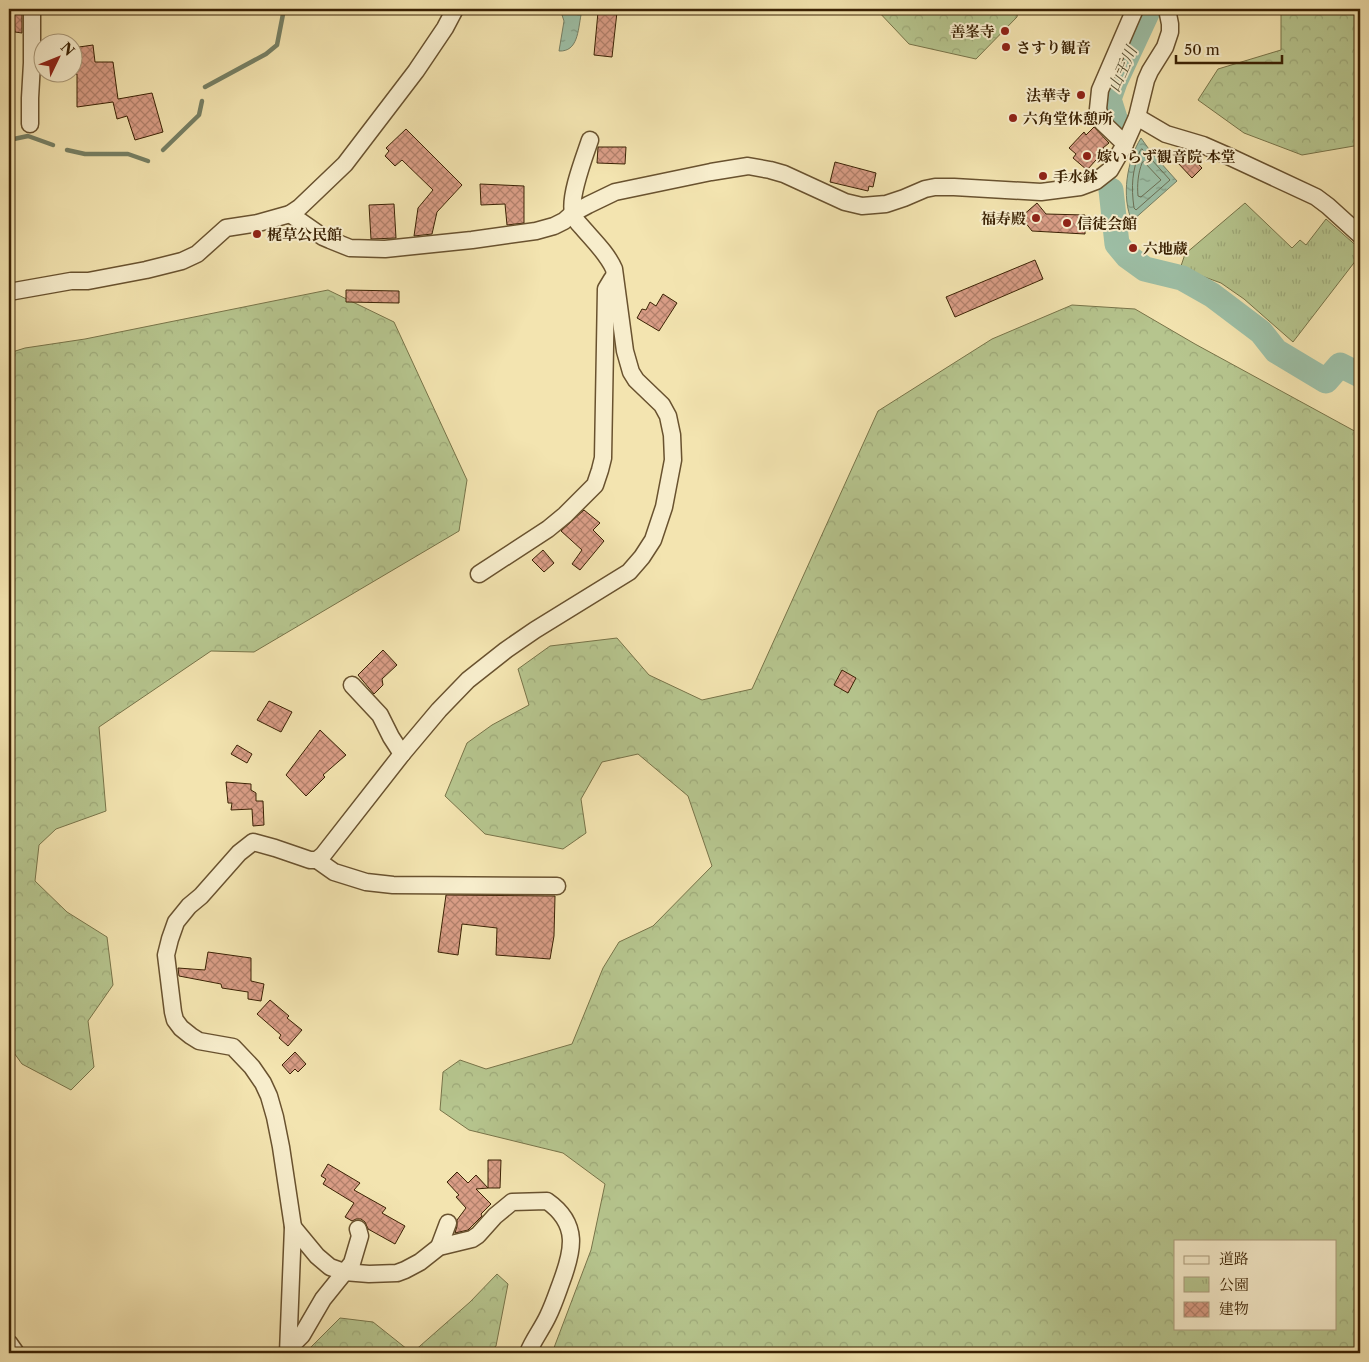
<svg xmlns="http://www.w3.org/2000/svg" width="1369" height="1362" font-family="'Libre Caslon Text','Noto Serif JP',serif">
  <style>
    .forest { fill: url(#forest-crowns); stroke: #787449; fill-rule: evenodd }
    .park { fill: url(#park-tufts); stroke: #787449 }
    .water { fill: url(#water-ripples); stroke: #768065 }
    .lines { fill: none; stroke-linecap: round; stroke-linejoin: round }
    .shore { stroke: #6c7055; stroke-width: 1 }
    .stream { stroke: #768065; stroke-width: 4.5 }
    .river { stroke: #9dbfa6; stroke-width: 25 }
    .building { fill: url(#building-cross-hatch); stroke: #3b2204 }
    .street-casing { stroke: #69522f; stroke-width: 19 }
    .street { stroke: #f7edcc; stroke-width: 16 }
    .poi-dot { fill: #8f2418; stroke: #f7edcc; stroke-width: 2 }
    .labels { text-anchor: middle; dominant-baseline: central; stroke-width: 4; stroke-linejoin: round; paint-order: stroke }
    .poi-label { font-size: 15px; font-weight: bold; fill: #3b2204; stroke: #f7edcc; text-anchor: start }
    .water-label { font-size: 16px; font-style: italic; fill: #585135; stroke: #f7edcc }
  </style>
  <defs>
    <pattern id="forest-crowns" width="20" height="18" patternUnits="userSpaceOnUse" patternTransform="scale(1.25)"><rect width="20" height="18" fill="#b6c58e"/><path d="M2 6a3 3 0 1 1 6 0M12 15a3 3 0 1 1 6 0" fill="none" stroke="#9da979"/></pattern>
    <pattern id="park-tufts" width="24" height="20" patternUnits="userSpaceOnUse" patternTransform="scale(1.25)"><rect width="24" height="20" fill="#b6c58e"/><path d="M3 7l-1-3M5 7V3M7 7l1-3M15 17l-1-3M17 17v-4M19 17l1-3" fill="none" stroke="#9da979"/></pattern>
    <pattern id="water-ripples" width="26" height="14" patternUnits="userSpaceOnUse" patternTransform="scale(1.25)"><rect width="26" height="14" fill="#9dbfa6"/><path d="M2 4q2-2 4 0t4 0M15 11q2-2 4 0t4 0" fill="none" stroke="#819b85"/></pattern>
    <pattern id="building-cross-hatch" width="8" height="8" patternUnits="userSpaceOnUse" patternTransform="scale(1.25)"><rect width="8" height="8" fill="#d99d86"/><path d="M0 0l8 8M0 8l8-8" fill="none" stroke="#b1806b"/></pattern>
  </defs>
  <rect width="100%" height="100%" fill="#f3e4b0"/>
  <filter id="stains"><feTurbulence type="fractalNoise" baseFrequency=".004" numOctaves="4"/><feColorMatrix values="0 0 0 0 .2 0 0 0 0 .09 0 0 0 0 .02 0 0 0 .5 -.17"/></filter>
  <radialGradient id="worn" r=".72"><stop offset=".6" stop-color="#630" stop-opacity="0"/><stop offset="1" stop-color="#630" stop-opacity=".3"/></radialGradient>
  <g class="forest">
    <polygon points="876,9 1018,9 1017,17 976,59 909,44"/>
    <polygon points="1281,9 1360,9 1360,149 1354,146 1302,155 1244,133 1198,100 1218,69 1281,50"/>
    <polygon points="328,290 394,322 467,480 459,531 254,652 211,651 99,727 106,811 56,829 39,845 35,881 67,912 107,937 113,985 88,1021 94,1067 71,1090 22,1064 9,1046 9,353 25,348 85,339"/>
    <path d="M1072,305L1135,309L1195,344L1360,434V1353H552L591,1250L605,1184L563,1153L469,1130L440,1110L443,1072L460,1060L486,1069L572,1044L603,968L619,942L653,926L712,866L688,796L638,754L602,762L581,799L586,833L563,849L485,834L445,796L467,743L492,725L529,705L518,669L550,646L617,638L649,675L702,700L752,689L878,411L992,339ZM1175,1241H1335V1328H1175Z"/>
    <polygon points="497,1274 508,1284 496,1346 487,1353 305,1353 340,1318 373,1322 412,1353 470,1302"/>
  </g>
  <polygon class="park" points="1245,203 1292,248 1300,240 1306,245 1326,219 1360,249 1360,255 1293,342 1244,299 1221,283 1188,271 1181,266 1185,254"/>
  <g class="water">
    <path d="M560,9C569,9 576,7 581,15C578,30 578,52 559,51L564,21Z"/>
    <path d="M1141,138L1151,152L1177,181L1132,221C1121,197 1127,160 1141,138Z"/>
  </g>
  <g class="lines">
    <g class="shore">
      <path d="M1142,149L1170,180L1136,210L1134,208C1131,186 1132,171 1140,151Z"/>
      <path d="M1144,162L1161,180L1141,197L1138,196C1137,185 1138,173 1142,163Z"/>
    </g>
    <g class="stream">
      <polyline points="205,87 266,54 277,45 284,9"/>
      <polyline points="9,140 28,136 53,145"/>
      <polyline points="67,150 85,154 128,154 148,161"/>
      <polyline points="163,150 199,115 202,101"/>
    </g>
    <g class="river">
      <polyline points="1119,131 1109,99 1115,82 1149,9"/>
      <polyline points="1111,190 1117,244 1127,256 1145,269 1182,278 1212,295 1261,332 1276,351 1326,381 1340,365 1360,375"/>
    </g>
  </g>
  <g class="building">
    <polygon points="9,9 22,9 22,33 15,32 14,24 9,24"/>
    <polygon points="598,12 617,12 612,57 594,55"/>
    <polygon points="93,45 95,62 113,62 118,99 152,93 163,132 135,140 127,116 117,119 113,102 77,107 77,74 72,74 72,48"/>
    <polygon points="1094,127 1109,143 1103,148 1105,150 1087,170 1073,158 1076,154 1069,148 1084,132 1086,135"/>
    <polygon points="406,129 462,185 437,212 432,234 414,236 418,208 433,190 402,160 395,166 385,156 389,151 386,148"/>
    <polygon points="598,147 626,147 625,164 597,163"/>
    <polygon points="1188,153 1202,168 1192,178 1177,162"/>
    <polygon points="835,162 876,173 873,187 869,186 868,191 830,182"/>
    <polygon points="480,184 524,186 524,223 507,225 505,204 481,205"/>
    <polygon points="1037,203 1046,214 1085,215 1085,234 1032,231 1021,217"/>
    <polygon points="394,204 396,238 371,239 369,205"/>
    <polygon points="1035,260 1043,279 955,317 946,297"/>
    <polygon points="346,290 399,291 399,303 346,302"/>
    <polygon points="663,294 677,303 659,331 637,318 642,309 646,310 650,302 656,306"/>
    <polygon points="584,510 600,523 593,530 604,541 580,570 572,564 582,550 561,531"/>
    <polygon points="543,550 554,563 544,572 532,560"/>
    <polygon points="383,650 397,665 382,679 383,685 374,694 358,675"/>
    <polygon points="842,670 856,678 848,693 834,685"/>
    <polygon points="269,701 292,712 281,732 257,720"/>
    <polygon points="320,730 346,755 323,775 325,777 306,796 286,775"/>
    <polygon points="237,745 252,754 247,763 231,754"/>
    <polygon points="226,782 251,784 251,790 256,793 256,801 263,801 264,825 253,826 252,809 231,810 232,803 228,803"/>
    <polygon points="446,895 555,896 554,936 550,959 496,955 497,928 462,924 458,955 438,952"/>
    <polygon points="208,952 251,958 251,981 264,984 261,1001 248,999 248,992 222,988 221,984 179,976 178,968 205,970"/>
    <polygon points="270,1000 289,1016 287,1018 302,1030 288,1046 279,1038 281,1035 257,1014"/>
    <polygon points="295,1052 306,1064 298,1072 295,1069 290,1074 282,1065"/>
    <polygon points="488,1160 501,1160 500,1188 488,1188"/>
    <polygon points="328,1164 360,1183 354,1190 386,1208 382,1213 405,1226 395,1244 368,1229 365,1222 361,1219 356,1219 352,1221 345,1217 354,1203 323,1184 326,1179 321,1176"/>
    <polygon points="457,1172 468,1183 476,1175 488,1188 476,1189 491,1204 481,1214 482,1216 468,1230 455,1233 457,1226 457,1220 466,1208 456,1197 459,1195 447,1182"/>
  </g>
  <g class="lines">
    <g class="street-casing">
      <g id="street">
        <polyline points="1137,117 1166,134 1203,145 1228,156 1316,197 1328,206 1360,235"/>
        <polyline points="30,124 30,98 32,63 32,9"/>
        <polyline points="1125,144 1102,122 1098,109 1100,90 1135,9"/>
        <polyline points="290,214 323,237 330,240 350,248 385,249 472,240 536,231 554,226 564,221 573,213 588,205 615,192 711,172 748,166 770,170 784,174 845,202 862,206 886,204 904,198 925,189 935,187 954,187 1041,192 1080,187 1096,181 1110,170 1125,144 1137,117 1146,80 1150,71 1165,47 1170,32 1170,24 1167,9"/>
        <polyline points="9,292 71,281 88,281 146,270 182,261 197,254 226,228 258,223 290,214 299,208 345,164 416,71 445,28 455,9"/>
        <polyline points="479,574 548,529 565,515 595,485 600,470 603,458 606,289 612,279"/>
        <polyline points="352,685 380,715 391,737 402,754"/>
        <polyline points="317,860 334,872 366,882 393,885 557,886"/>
        <path d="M293,1227L317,1256L330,1267L344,1272L369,1274L397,1273L405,1270L420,1262L439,1247L472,1239L478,1235L495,1216L512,1202L547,1201C580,1224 573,1251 561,1283C557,1294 553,1306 548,1316C542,1329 533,1340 528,1353"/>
        <polyline points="439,1247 448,1223"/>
        <polyline points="9,1343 16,1353"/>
        <polyline points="290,1345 296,1341 302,1335 323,1299 352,1263 360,1236 358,1229"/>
        <path d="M288,1353L293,1227L281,1147L275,1117L269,1096L263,1083L252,1067L233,1047L199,1041L191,1036L181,1028L175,1020L173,1012L166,955L170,939L176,922L189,906L201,896L239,853L253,842L275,848L310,860H317L323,855L402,754L439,710L468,680L506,650L535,630L629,572L642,557L653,540L664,507L673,460L672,435L668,416L662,405L636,380L631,372L625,351L614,269C607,253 593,240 581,226C578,223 574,217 573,213C569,196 584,158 590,140"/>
      </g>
    </g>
    <use href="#street" class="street"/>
  </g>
  <g class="poi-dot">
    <circle cx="1005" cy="31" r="5"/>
    <circle cx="1006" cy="47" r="5"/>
    <circle cx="1081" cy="95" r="5"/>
    <circle cx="1013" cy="118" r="5"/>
    <circle cx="1087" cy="156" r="5"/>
    <circle cx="1043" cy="176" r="5"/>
    <circle cx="1036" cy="218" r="5"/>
    <circle cx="1067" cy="223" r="5"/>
    <circle cx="257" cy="234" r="5"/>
    <circle cx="1133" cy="248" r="5"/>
  </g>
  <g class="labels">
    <g class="poi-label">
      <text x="995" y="31" text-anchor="end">善峯寺</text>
      <text x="1016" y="47">さすり観音</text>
      <text x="1071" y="95" text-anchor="end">法華寺</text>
      <text x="1023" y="118">六角堂休憩所</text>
      <text x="1097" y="156">嫁いらず観音院 本堂</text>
      <text x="1053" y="176">手水鉢</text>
      <text x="1026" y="218" text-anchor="end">福寿殿</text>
      <text x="1077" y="223">信徒会館</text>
      <text x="267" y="234">梶草公民館</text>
      <text x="1143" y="248">六地蔵</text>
    </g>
    <g class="water-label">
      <text transform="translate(1122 69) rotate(-66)">山王川</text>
    </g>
  </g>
  <rect width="1369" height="1362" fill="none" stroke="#f3e4b0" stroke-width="30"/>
  <rect x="10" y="10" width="1349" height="1342" fill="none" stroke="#3b2204" stroke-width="2.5"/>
  <rect x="15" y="15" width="1339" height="1332" fill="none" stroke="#3b2204"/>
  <rect x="1174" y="1240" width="162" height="90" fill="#f7edcc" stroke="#ac9c7c"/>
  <rect x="1184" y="1256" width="25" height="8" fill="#f7edcc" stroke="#ac9c7c"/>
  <text x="1219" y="1264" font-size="15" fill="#3b2204">道路</text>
  <rect x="1184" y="1277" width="25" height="15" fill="url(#park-tufts)" stroke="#ac9c7c"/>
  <text x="1219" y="1290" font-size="15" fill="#3b2204">公園</text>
  <rect x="1184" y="1302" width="25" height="15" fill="url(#building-cross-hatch)" stroke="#ac9c7c"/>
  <text x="1219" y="1314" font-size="15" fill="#3b2204">建物</text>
  <g transform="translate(58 58) rotate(47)"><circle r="24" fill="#f7edcc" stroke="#ac9c7c"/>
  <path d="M0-4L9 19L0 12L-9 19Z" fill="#8f2418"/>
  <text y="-8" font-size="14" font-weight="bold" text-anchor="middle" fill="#3b2204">N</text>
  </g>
  <path d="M1176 55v8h106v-8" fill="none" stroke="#3b2204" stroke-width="2.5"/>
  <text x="1184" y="55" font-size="15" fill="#3b2204" stroke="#f7edcc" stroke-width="4" paint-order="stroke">50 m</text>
  <rect width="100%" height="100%" filter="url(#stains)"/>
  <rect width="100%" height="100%" fill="url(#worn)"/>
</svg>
